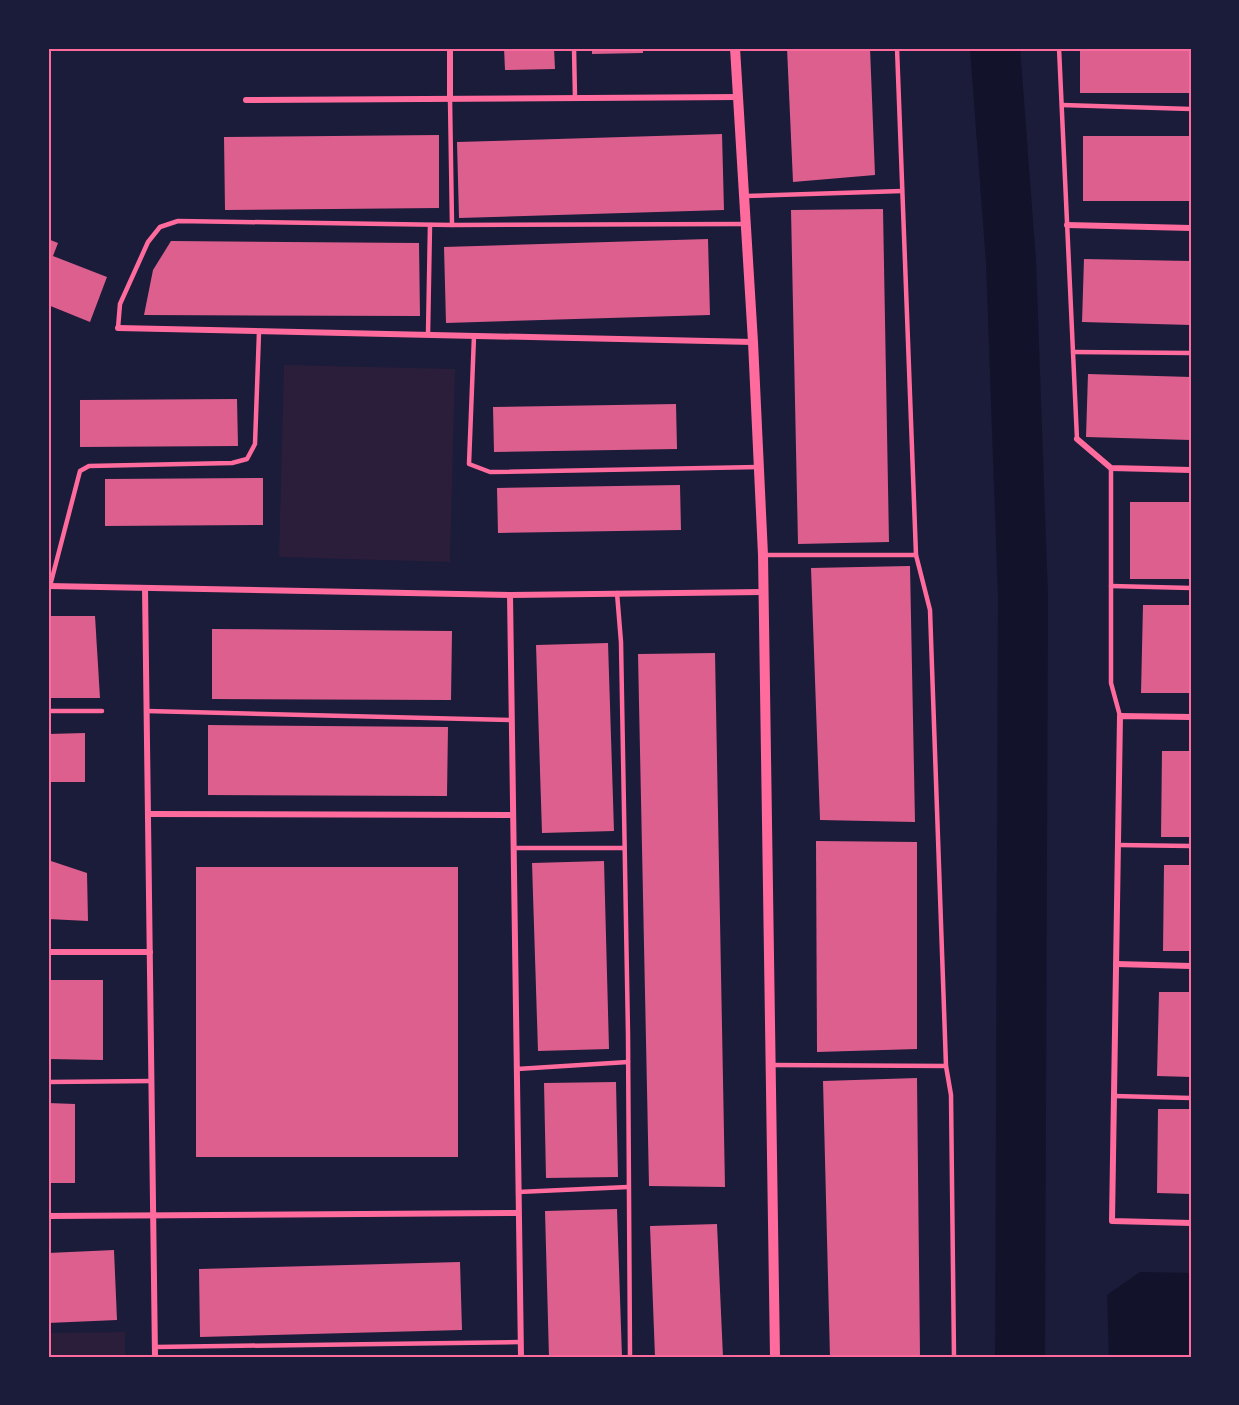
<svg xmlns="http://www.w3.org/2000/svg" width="1239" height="1405" font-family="Georgia,serif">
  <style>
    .green { fill: #2a1e3b }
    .water { fill: #12122b }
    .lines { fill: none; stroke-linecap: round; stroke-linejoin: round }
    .river { stroke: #12122b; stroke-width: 50 }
    .building { fill: #dd5f8e }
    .service { stroke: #ff6b9d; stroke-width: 4.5 }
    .minor { stroke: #ff6b9d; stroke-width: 6 }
    .tertiary { stroke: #ff6b9d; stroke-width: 10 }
    .neatline { fill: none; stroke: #ff6b9d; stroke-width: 2 }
  </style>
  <rect width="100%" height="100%" fill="#1b1b3a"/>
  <g class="green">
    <polygon points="284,365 455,369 450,562 279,557"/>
    <polygon points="125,1332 125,1357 48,1357 48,1333"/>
  </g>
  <polygon class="water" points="1140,1272 1191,1273 1191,1357 1109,1357 1107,1295"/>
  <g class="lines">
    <polyline class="river" points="995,48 1011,262 1023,597 1020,1357"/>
  </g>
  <g class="building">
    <polygon points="504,48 554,48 555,69 505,70"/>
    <polygon points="592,48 643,48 643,53 592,54"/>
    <polygon points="787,48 870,48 875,175 793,182"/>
    <rect x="1080" y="48" width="111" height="45"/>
    <polygon points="722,134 724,210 459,218 457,142"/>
    <polygon points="439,135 439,208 225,210 224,137"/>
    <rect x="1083" y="136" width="108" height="65"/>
    <polygon points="883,209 889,542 798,544 791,210"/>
    <polygon points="48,239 58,243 53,256 107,277 90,322 48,305"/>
    <polygon points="708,239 710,315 446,323 444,247"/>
    <polygon points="171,241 419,243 420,316 144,315 153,270"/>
    <polygon points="1084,259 1191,261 1191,325 1082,322"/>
    <polygon points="1088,374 1191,377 1191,440 1086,437"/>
    <polygon points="237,399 238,446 80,447 80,400"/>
    <polygon points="676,404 677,449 494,452 493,407"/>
    <polygon points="263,478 263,525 105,526 105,479"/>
    <polygon points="680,485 681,530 498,533 497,488"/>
    <rect x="1130" y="502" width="61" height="77"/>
    <polygon points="910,566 915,822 820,820 811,568"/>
    <polygon points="1143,605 1191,605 1191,693 1141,693"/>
    <polygon points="48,616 95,616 100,698 48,698"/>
    <polygon points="212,629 452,631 451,700 212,699"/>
    <polygon points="608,643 614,831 542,833 536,645"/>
    <polygon points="715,653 725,1187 649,1186 638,654"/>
    <polygon points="208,725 448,727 447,796 208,795"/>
    <polygon points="85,733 85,782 48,782 48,734"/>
    <polygon points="1162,751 1191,751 1191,837 1161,837"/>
    <polygon points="816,841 917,842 917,1049 817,1052"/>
    <polygon points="48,860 87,873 88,921 48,919"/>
    <polygon points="604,861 609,1049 538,1051 532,863"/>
    <polygon points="1164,865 1191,865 1191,951 1163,951"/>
    <rect x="196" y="867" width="262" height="290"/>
    <polygon points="48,980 103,980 103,1060 48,1059"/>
    <polygon points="1159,992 1191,992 1191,1077 1157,1076"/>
    <polygon points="917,1078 920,1357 830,1357 823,1081"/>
    <polygon points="616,1082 618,1177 546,1178 544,1083"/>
    <polygon points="48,1103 75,1104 75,1183 48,1183"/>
    <polygon points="1158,1109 1191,1109 1191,1194 1157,1193"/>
    <polygon points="617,1209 622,1357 549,1357 545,1211"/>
    <polygon points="717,1224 723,1357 655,1357 650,1226"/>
    <polygon points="114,1250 117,1320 48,1323 48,1253"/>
    <polygon points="460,1262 462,1330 200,1337 199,1269"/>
  </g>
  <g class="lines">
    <g class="service">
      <polyline points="574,48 575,98"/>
      <polyline points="897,48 916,555 930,610 946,1066 951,1095 954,1357"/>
      <polyline points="1059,48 1077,439"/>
      <polyline points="450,99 452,225"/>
      <polyline points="1062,105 1191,109"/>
      <polyline points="745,196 902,191"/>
      <polyline points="118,328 120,304 148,242 160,227 178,221 452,225 746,224"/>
      <polyline points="428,335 430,225"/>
      <polyline points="474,336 469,464 490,472 759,467"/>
      <polyline points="1073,352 1191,353"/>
      <polyline points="1111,468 1111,683 1120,716"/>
      <polyline points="763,555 916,555"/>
      <polyline points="50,586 80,471 89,466 232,463 247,459 255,444 259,332"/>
      <polyline points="1111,586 1191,588"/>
      <polyline points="617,593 621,642 628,1034 630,1357"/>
      <polyline points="48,711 102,711"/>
      <polyline points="147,711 512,720"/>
      <polyline points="1118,845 1191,846"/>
      <polyline points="514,848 624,848"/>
      <polyline points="772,1065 946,1066"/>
      <polyline points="517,1069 628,1062"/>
      <polyline points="48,1082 151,1081"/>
      <polyline points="1114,1096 1191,1098"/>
      <polyline points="518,1192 628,1187"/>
      <polyline points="155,1347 520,1342"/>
    </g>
    <g class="minor">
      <polyline points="450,48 450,99"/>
      <polyline points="246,100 739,97"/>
      <polyline points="1067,225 1191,228"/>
      <polyline points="118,328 753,342"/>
      <polyline points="1077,439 1111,468 1191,470"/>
      <polyline points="48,586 510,595 763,592"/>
      <polyline points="145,588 155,1357"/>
      <polyline points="510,595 521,1357"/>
      <polyline points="1191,717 1120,716 1112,1221 1191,1223"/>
      <polyline points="148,814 513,815"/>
      <polyline points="48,952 150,952"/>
      <polyline points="1116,964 1191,966"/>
      <polyline points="48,1216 518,1213"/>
    </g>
    <polyline class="tertiary" points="735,48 753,342 763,555 775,1357"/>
  </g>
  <rect width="1239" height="1405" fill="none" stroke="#1b1b3a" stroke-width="99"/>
  <rect x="50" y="50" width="1140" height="1306" class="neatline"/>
</svg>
